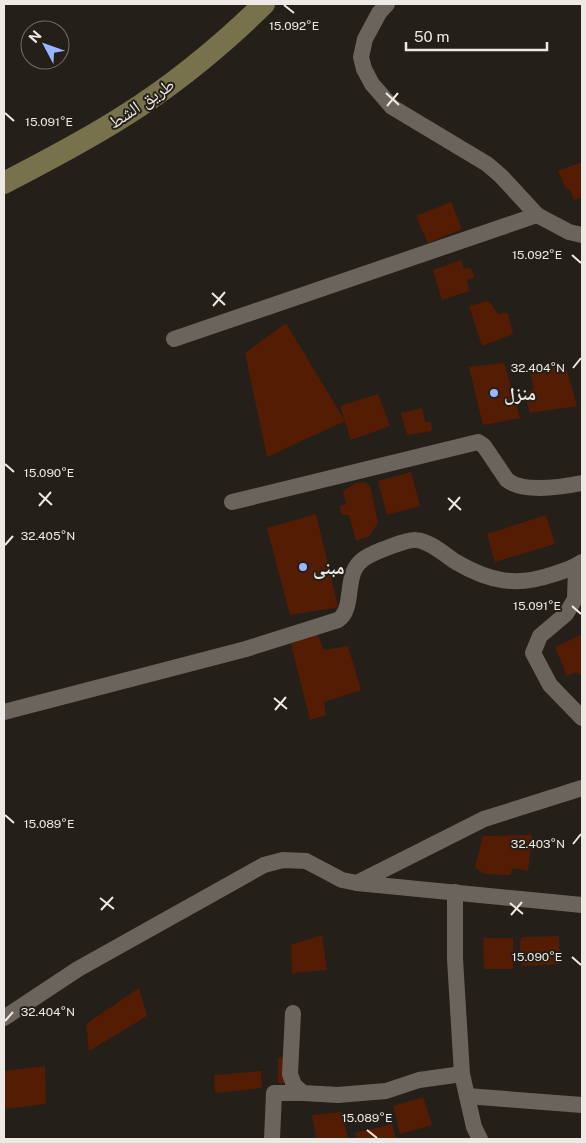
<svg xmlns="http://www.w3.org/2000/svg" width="586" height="1143" font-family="'Public Sans','Noto Naskh Arabic',sans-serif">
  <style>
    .building { fill: #551c04 }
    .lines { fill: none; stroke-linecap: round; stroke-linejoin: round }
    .street { stroke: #6b645c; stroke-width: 16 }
    .secondary { stroke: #78724c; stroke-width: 22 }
    .ticks { fill: none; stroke: #ede9e4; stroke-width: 2 }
    .poi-dot { fill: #99b5fd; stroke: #241f18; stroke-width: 2 }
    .labels { text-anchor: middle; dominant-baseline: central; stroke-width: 4; stroke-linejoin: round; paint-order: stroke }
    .street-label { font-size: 18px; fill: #ede9e4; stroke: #241f18 }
    .poi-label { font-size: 18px; font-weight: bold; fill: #ede9e4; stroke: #241f18; text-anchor: start }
    .ticks-label { font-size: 12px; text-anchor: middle; fill: #ede9e4; stroke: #241f18; stroke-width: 4; stroke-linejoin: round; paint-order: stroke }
  </style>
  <rect width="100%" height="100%" fill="#241f18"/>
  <g class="building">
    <polygon points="582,162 582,197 574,200 570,190 565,187 558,171"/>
    <polygon points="451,202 462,229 428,243 416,216"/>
    <polygon points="461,260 464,269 470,268 475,277 467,280 469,291 442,300 433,270"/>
    <polygon points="489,301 498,314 508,313 513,334 482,346 469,306"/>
    <polygon points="286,323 345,421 267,457 245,353"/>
    <polygon points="504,363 520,418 483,425 469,367"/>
    <polygon points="565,364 577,406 530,413 524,392 534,389 530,370"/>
    <polygon points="378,394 390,426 351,440 340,406"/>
    <polygon points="422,408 425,422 431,422 432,431 407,435 401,413"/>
    <polygon points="411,472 420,506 387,515 378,481"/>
    <polygon points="365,482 370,486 378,523 369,536 356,541 349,515 342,515 340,506 346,504 343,491 354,484"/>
    <polygon points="316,514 338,607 290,615 267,528"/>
    <polygon points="546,515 555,544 495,562 487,534"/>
    <polygon points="317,633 324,650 348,646 361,690 324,702 326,715 310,720 291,644"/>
    <polygon points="582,634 582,676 576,672 567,676 555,647"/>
    <polygon points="532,835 528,871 513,868 510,875 484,874 475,867 483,836"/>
    <polygon points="322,935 327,970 292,973 291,945"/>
    <polygon points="559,936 560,964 521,966 520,942 522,937"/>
    <polygon points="483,938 513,938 513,969 484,969"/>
    <polygon points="139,988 147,1016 89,1051 86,1024"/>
    <rect x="278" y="1058" width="10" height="25"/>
    <polygon points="45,1066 46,1104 4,1109 4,1071"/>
    <polygon points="261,1071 262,1088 215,1093 214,1075"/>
    <polygon points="423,1097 432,1125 400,1134 393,1106"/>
    <polygon points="342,1112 348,1139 316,1139 312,1115"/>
    <polygon points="392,1124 396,1139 357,1139 355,1133"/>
  </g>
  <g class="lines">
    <g class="street">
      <polyline points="387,4 379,13 365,39 361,57 364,69 372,84 392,107 487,164 501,176 537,215 569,232 582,235"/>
      <polyline points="174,339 537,215"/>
      <path d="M232,502L478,442L484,446L507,480C524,493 562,487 582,483"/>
      <polyline points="576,567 575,599 566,614 540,636 533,653 550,685 582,718"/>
      <path d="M4,712L246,649L338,620C355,609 344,577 360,562C366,556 376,552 384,549C393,546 407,539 416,540C430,541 445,555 456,562C490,582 517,587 554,574C564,571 574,568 582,562"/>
      <polyline points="357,883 484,819 582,788"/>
      <polyline points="455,892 455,959 462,1074 474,1127 480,1139"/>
      <polyline points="293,1013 290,1074 294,1085 303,1093 338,1095 386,1091 419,1080 462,1074"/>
      <polyline points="4,1018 78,969 264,865 283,860 306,861 342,880 357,883 582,905"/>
      <polyline points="467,1096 582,1105"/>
      <polyline points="272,1139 274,1093 303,1093"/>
    </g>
    <path class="secondary" d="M4,183C44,162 85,141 124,116C175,84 221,46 264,4"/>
  </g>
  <path class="ticks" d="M284,5L294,13M386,93L399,105M387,106L398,93M5,113L14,121M572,255L581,263M212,293L225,305M213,306L225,292M573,368L581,358M5,464L14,472M39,493L52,505M448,498L461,510M39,506L51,492M449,510L460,497M5,545L13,536M572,606L581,614M274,698L287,709M275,710L286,697M5,815L14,823M573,844L581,834M100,898L114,909M510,903L523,914M101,910L113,897M511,915L522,902M572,957L581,965M5,1021L13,1012M367,1130L377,1138"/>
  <g class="poi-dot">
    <circle cx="494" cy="393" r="5"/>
    <circle cx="303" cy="567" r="5"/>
  </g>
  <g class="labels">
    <g class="street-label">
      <text transform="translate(141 103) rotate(-34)">طريق الشط</text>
    </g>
    <g class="poi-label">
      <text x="504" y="393">منزل</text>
      <text x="313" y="567">مبنى</text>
    </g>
  </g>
  <g class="ticks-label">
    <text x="294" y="30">15.092°E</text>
    <text x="49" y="126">15.091°E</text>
    <text x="537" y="259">15.092°E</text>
    <text x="538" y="372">32.404°N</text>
    <text x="49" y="477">15.090°E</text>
    <text x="48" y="540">32.405°N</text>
    <text x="537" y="610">15.091°E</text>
    <text x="49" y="828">15.089°E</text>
    <text x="538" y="848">32.403°N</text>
    <text x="537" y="961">15.090°E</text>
    <text x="48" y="1016">32.404°N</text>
    <text x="367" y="1122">15.089°E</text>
  </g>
  <rect width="586" height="1143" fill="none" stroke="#ede9e4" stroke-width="10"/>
  <g transform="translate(45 45) rotate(311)"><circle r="24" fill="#241f18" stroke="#74706a"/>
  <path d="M0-4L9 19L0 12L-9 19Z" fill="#99b5fd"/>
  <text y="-8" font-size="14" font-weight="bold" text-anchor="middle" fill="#ede9e4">N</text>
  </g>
  <path d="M406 42v8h141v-8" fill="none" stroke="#ede9e4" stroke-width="2.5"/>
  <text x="414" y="42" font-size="15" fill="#ede9e4" stroke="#241f18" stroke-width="4" paint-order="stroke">50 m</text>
</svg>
